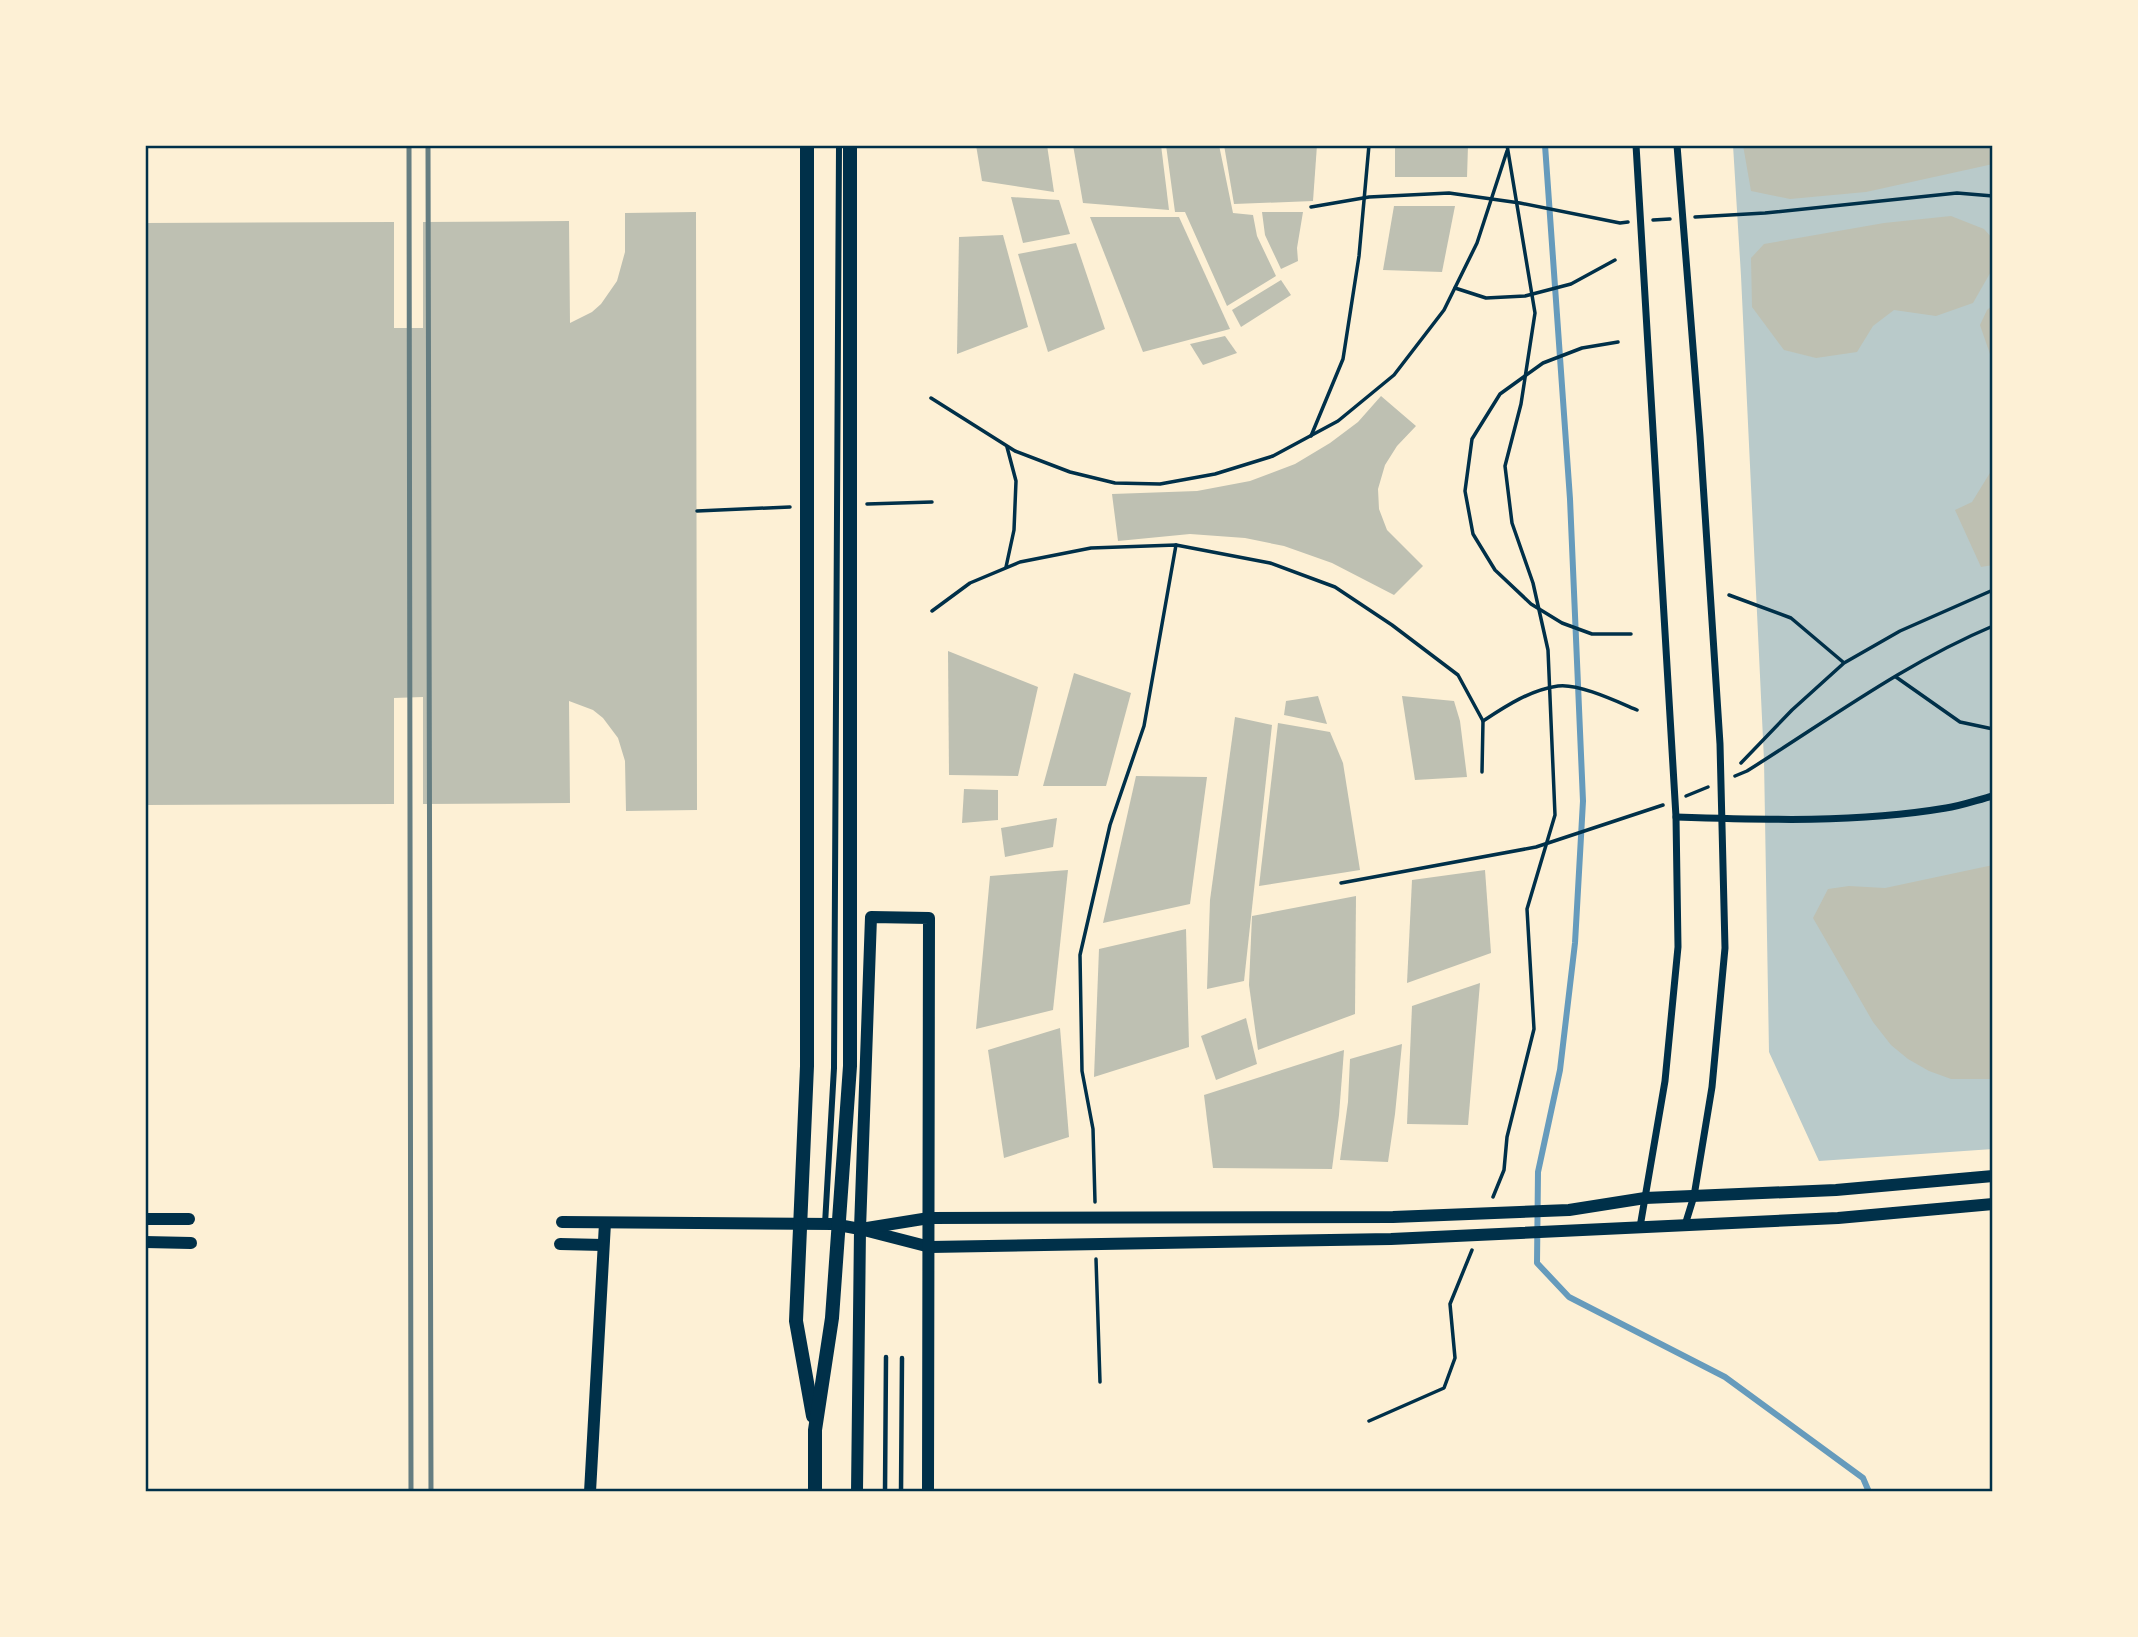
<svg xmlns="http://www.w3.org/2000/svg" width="2138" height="1637" font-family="'Fira Sans Condensed',sans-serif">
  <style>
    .green { fill: #b9caca }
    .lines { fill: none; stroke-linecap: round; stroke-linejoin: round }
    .stream { stroke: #669bbc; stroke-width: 6 }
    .building { fill: #bec0b2 }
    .path { stroke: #003049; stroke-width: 3.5 }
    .service { stroke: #003049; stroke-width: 4.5 }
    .pedestrian { stroke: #003049; stroke-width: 6 }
    .minor { stroke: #003049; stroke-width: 7 }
    .tertiary { stroke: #003049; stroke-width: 12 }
    .secondary { stroke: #003049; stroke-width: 14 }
    .rail { stroke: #657d81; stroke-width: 5 }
    .neatline { fill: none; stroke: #003049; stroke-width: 2.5 }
  </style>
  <rect width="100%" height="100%" fill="#fdf0d5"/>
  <polygon class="green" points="1733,145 1993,145 1993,1149 1819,1161 1769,1052 1764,760 1741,276"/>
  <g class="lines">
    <polyline class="stream" points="1545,145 1570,499 1583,801 1575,943 1560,1070 1538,1172 1537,1263 1569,1297 1725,1377 1863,1478 1869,1492"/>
  </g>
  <g class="building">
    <polygon points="976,145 1047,145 1054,192 982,181"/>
    <polygon points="1073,145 1161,145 1169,210 1083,203"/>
    <polygon points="1166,145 1219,145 1233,213 1253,215 1257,236 1276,276 1227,306 1185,212 1175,212"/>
    <polygon points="1224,145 1317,145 1313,201 1234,204"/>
    <polygon points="1395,145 1468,145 1467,177 1395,177"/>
    <polygon points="1743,145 1993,145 1993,164 1866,192 1790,199 1751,191"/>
    <polygon points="1011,197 1059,200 1070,234 1023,243"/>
    <polygon points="1394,206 1455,206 1442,272 1383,270"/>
    <polygon points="696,212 697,810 626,811 625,761 618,738 603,718 593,710 569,701 570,803 423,804 423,697 394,698 394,804 145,805 145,223 394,222 394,328 423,328 423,222 569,221 570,323 592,312 601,304 617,281 625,252 625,213"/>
    <polygon points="1262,212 1303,212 1297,248 1298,261 1281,269 1265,235"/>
    <polygon points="1951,216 1984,229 1993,239 1993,268 1973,303 1936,316 1894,310 1873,326 1857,352 1816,358 1784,350 1752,307 1751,258 1764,244 1884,223"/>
    <polygon points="1090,217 1179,217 1230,329 1143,352"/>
    <polygon points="1003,235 1028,327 957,354 959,237"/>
    <polygon points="1076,243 1105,329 1048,352 1018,254"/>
    <polygon points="1281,280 1291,295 1241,327 1232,310"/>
    <polygon points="1993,305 1993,360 1992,360 1980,325 1987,310"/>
    <polygon points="1225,336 1237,353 1203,365 1190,344"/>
    <polygon points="1381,396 1416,426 1397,446 1385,465 1378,489 1379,509 1387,530 1423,566 1394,595 1332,563 1284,546 1245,538 1190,534 1118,541 1112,494 1197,491 1250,481 1295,464 1330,443 1358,422"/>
    <polygon points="1993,468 1993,565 1981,567 1955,510 1972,502"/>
    <polygon points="948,651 1038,687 1018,776 949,775"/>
    <polygon points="1074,673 1131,693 1106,786 1043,786"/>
    <polygon points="1318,696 1327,724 1284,715 1286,701"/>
    <polygon points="1402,696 1454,701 1460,721 1467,777 1415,780"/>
    <polygon points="1235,717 1272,725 1244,981 1207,989 1210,900"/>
    <polygon points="1278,723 1330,732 1343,763 1360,870 1259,886"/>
    <polygon points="1136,776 1207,777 1190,904 1103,923"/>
    <polygon points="964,789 998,790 998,820 962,823"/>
    <polygon points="1057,818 1053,847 1005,857 1001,828"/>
    <polygon points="1993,865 1993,1079 1951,1079 1929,1071 1908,1059 1891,1045 1873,1022 1813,918 1828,889 1849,886 1885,888"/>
    <polygon points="1068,870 1053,1010 976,1029 990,876"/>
    <polygon points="1485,870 1491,953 1407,983 1412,880"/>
    <polygon points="1356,896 1355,1014 1258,1050 1249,985 1252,916"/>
    <polygon points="1186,929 1189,1047 1094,1077 1099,949"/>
    <polygon points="1480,983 1468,1125 1407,1124 1412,1006"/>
    <polygon points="1246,1018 1257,1064 1216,1080 1201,1036"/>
    <polygon points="1060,1028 1069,1137 1004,1158 988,1050"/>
    <polygon points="1402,1044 1395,1114 1388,1162 1340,1160 1348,1102 1350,1059"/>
    <polygon points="1344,1050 1339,1115 1332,1169 1213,1168 1204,1095"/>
  </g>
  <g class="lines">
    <g class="path">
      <polyline points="1311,207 1369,197 1449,193 1520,203 1620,223 1628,222"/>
      <polyline points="1695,217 1765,213 1957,193 1993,196"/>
      <polyline points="1653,220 1670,219"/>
      <polyline points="1455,288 1486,298 1525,296 1571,284 1615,260"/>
      <polyline points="1618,342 1582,348 1543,363 1500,394 1472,439 1465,491 1473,534 1495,570 1531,604 1562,623 1592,634 1631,634"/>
      <polyline points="931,398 1015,451 1070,472 1115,483 1160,484 1215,474 1273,456 1338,421 1394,375 1444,310 1477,243 1507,151"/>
      <polyline points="1311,436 1343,359 1359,256 1369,145"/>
      <polyline points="867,504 932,502"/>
      <polyline points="697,511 790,507"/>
      <polyline points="1006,567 1014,530 1016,481 1007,447"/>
      <polyline points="1729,595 1791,618 1843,662"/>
      <polyline points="932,611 970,583 1020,562 1091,548 1176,545 1270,563 1335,587 1392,625 1458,675 1483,721 1482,772"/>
      <polyline points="1896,677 1960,722 1993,729"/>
      <path d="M1483,721C1506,706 1530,690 1558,686C1578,683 1618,702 1637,710"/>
      <polyline points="1741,763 1792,710 1844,663 1900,631 1993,590"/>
      <path d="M1735,776L1747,771C1827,721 1905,663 1993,626"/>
      <polyline points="1686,796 1708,787"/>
      <polyline points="1341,883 1536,847 1663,805"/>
      <polyline points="1493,1197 1504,1170 1507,1137 1534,1029 1527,909 1555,815 1548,650 1533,583 1512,523 1505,466 1521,404 1535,313 1507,145"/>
      <polyline points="1095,1202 1093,1129 1082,1071 1080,955 1110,825 1144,726 1176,545"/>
      <polyline points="1096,1259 1100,1382"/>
      <polyline points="1369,1421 1444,1388 1455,1358 1450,1304 1472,1250"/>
    </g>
    <g class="service">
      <polyline points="885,1492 886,1357"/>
      <polyline points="901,1492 902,1358"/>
    </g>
    <polyline class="pedestrian" points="825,1224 834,1068 839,145"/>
    <g class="minor">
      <polyline points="1636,145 1676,817 1678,947 1665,1081 1640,1227"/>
      <polyline points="1677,145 1700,436 1720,744 1725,948 1712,1087 1694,1196 1685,1225"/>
      <path d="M1676,817C1766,820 1857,823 1946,808C1961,806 1977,800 1993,796"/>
    </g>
    <g class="tertiary">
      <polyline points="145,1219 189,1219"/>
      <polyline points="562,1222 833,1224 860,1229 930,1247 1391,1239 1838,1218 1993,1204"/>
      <polyline points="867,1228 929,1218 1393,1217 1569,1210 1645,1198 1836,1190 1993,1176"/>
      <polyline points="145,1242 191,1243"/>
      <polyline points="560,1244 603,1245"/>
      <polyline points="590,1492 605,1223"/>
      <polyline points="857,1492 860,1229 871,917 929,918 928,1492"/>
    </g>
    <g class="secondary">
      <polyline points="807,145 807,1066 796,1321 813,1416"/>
      <polyline points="815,1492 815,1430 832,1318 850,1066 850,145"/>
    </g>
    <g class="rail">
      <polyline points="409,145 411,1492"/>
      <polyline points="428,145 431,1492"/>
    </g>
  </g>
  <rect width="2138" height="1637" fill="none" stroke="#fdf0d5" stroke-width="294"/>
  <rect x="147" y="147" width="1844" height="1343" class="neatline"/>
</svg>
